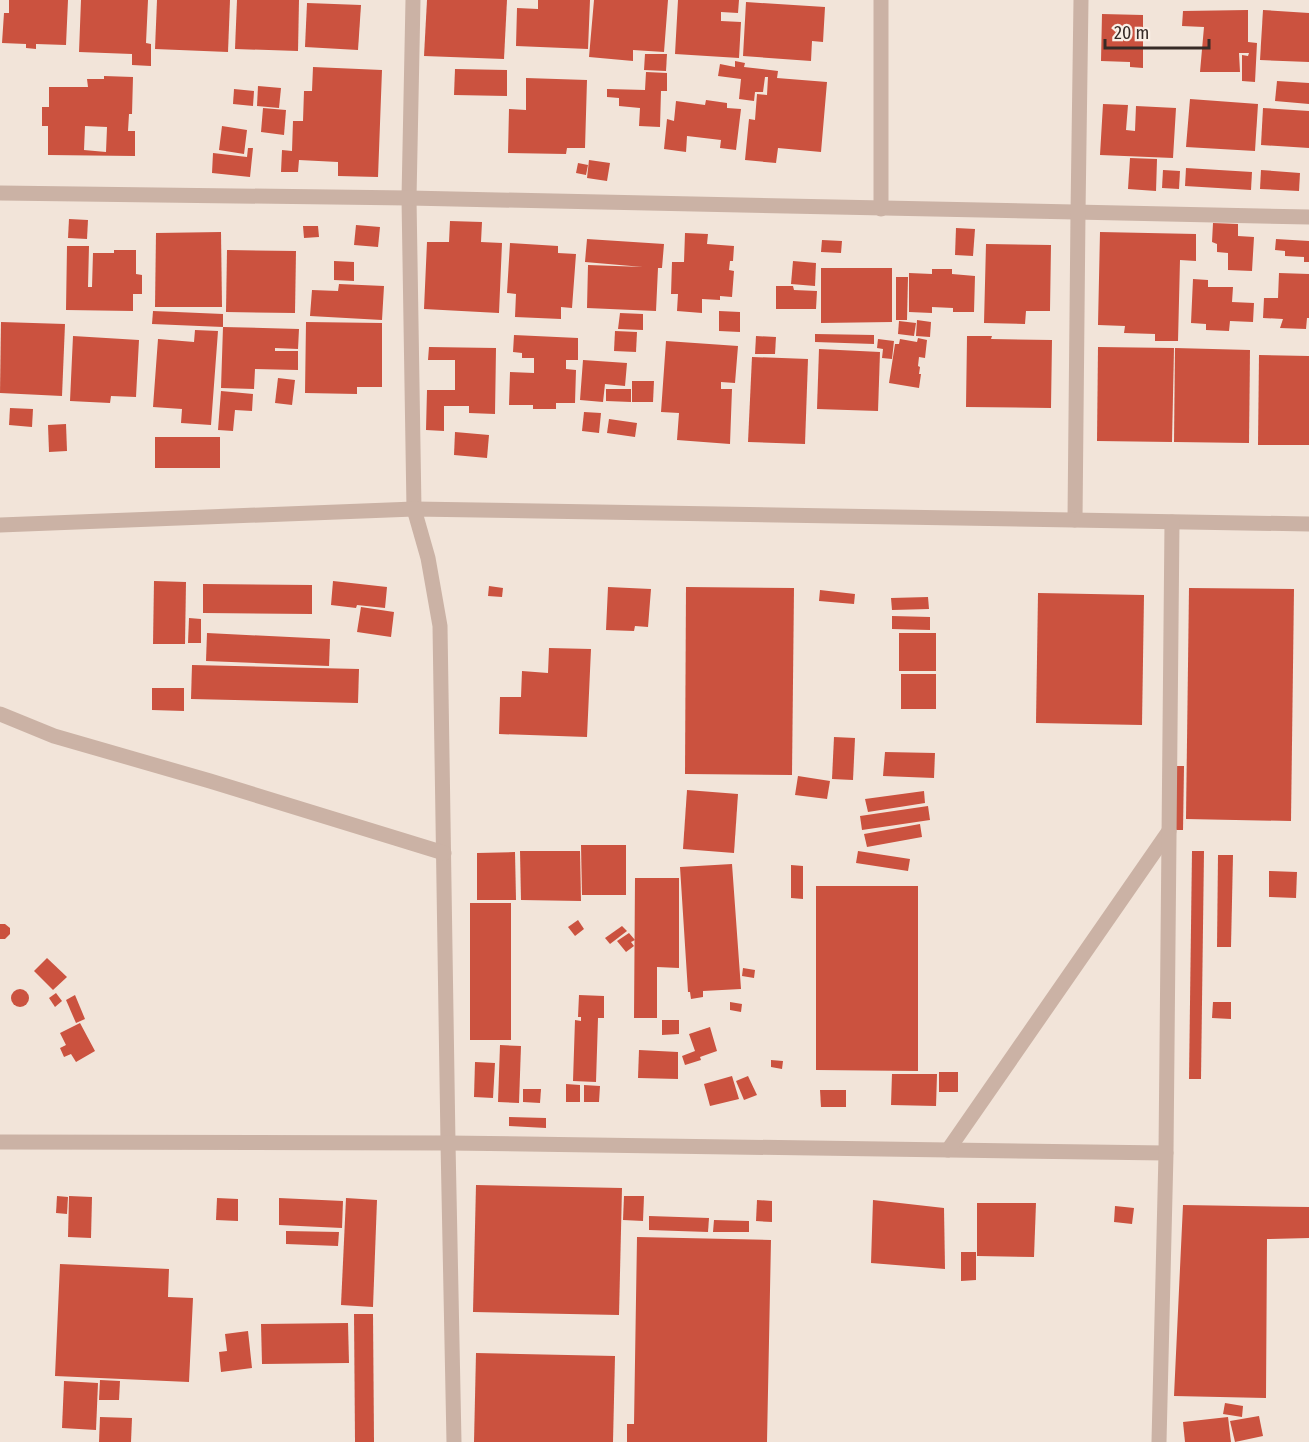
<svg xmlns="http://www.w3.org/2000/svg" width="1309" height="1442" font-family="'Fira Sans Condensed',sans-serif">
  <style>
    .building { fill: #cb523f; fill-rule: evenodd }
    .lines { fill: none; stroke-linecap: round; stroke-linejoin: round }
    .minor { stroke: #cbb2a5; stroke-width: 15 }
  </style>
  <rect width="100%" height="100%" fill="#f2e4d9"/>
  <g class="building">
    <polygon points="9,0 68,0 66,45 36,44 36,49 26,48 26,44 2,43 4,13 9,13"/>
    <polygon points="81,0 148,0 146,43 151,44 151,66 132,65 132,54 79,52"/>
    <polygon points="157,0 230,0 228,52 155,49"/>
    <polygon points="237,0 299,0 298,51 235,49"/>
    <polygon points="427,0 507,0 504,59 424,56"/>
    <polygon points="538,0 590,0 588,49 516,46 517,8 538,9"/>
    <polygon points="594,0 668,0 664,52 633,50 633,61 589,57"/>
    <polygon points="678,0 739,0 738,13 721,12 721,21 741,22 739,58 675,54"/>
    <polygon points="746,2 825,7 823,42 812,41 811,61 743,56"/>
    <polygon points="307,3 361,5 358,50 305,47"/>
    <polygon points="1248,10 1248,42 1257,43 1255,82 1242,81 1242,55 1248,56 1249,53 1239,53 1240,72 1200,72 1204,27 1182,26 1183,11"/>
    <polygon points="1263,10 1309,13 1309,62 1260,60"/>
    <polygon points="1102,14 1143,15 1143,68 1130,67 1130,62 1101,61"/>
    <polygon points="645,54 667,54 666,71 644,70"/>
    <polygon points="735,61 745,63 744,67 778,71 777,78 827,82 821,152 778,148 776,163 745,160 749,119 755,120 757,94 767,95 768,77 765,77 763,92 755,92 754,101 739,99 741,79 718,76 720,64 735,67"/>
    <polygon points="313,67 382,70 378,177 338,176 338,162 299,160 298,172 281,172 282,150 292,151 293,121 303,121 304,91 312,91"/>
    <polygon points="455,69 507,70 507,96 454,95"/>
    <polygon points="646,72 667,73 667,91 661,91 660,127 639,126 640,108 619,106 619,98 607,97 607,89 645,90"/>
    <path d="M104,76L133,77L132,114H129L128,131H135V156L48,155V126H42V107H49V87H88L87,79H104ZM85,126L107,127L106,152L84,150Z"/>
    <polygon points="526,78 587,80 585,148 567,148 566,154 508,153 509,109 526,110"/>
    <polygon points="1277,81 1309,83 1309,104 1275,101"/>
    <polygon points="258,86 281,88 279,108 257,106"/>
    <polygon points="234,89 254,91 253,106 233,104"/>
    <polygon points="1190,99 1258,104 1255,151 1186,147"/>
    <polygon points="706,100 727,103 727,108 741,109 736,150 720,148 721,140 687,136 686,152 664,149 667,119 674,121 676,101 705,105"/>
    <polygon points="1103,104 1128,105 1126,130 1135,131 1136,106 1176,108 1173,158 1100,155"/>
    <polygon points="263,108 286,110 284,135 261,132"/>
    <polygon points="1263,108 1309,111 1309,148 1261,145"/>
    <polygon points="222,126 247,130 244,154 219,150"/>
    <polygon points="248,148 253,148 250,177 212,173 213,153 247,157"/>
    <polygon points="1130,158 1157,159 1156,191 1128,189"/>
    <polygon points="589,160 610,163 607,181 587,178"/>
    <polygon points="578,163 588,165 586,175 576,173"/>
    <polygon points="1186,168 1252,172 1251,190 1185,186"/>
    <polygon points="1163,170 1180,171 1179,189 1162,188"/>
    <polygon points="1261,170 1300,173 1299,191 1260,189"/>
    <polygon points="69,219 88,220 87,239 68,238"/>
    <polygon points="450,221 482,222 481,242 502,243 499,313 424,309 427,242 449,242"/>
    <polygon points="1213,223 1238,224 1238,236 1254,237 1252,271 1228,270 1228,253 1217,252 1217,244 1212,242"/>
    <polygon points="356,225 380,227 378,247 354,245"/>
    <polygon points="303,226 318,226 319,237 304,238"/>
    <polygon points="956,228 975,229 973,256 955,255"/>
    <polygon points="221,232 222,307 155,307 156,233"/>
    <polygon points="1100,232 1196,234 1196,261 1180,260 1178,341 1155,341 1155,334 1124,333 1125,326 1098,325"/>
    <polygon points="685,233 708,234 707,244 734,246 733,261 730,261 729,270 734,271 732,297 720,296 720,300 702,299 702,313 677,311 678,294 671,294 672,262 684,262"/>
    <polygon points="587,239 664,244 662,268 658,268 656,311 587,308 588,265 643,267 585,262"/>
    <polygon points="1276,239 1309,241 1309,262 1304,262 1304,257 1285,256 1285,251 1275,250"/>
    <polygon points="822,240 842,241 841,253 821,252"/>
    <polygon points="510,243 558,246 558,253 576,254 572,308 561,307 561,319 515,317 516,294 507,293"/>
    <polygon points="986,244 1051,245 1050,311 1026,311 1025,324 984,323"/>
    <polygon points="67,246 89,246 88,287 92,287 93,253 114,253 114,250 136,250 136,274 142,275 142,294 133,294 133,311 66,310"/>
    <polygon points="227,250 296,251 295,313 226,312"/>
    <polygon points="334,261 354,262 354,281 334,280"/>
    <polygon points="793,261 816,263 815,286 791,284"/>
    <polygon points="821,268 892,268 892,322 821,323"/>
    <polygon points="932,269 952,269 952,274 975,276 974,312 953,312 953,308 932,307 932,313 909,312 909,273 932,274"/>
    <polygon points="1279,273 1309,274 1309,318 1307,318 1306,329 1280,328 1283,319 1263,318 1264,298 1278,298"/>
    <polygon points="896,277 908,277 907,320 896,320"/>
    <polygon points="1193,279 1208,280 1208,287 1233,287 1232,302 1254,303 1253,322 1230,321 1229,331 1206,330 1206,324 1191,323"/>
    <polygon points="339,284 384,286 382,320 310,316 312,290 338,291"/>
    <polygon points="776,286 793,286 794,290 817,291 816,309 776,309"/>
    <polygon points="153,311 223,314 223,327 152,324"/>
    <polygon points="719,311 740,312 740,332 719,331"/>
    <polygon points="620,313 643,314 643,330 618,329"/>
    <polygon points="917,320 931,322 930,337 916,336"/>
    <polygon points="899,321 916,323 914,336 898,334"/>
    <polygon points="1,322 65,324 62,396 0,393"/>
    <polygon points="306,322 382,323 382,387 357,387 357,394 305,393"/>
    <polygon points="223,327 299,329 298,349 275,348 275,351 298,351 298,370 255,369 254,389 221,388"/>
    <polygon points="195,330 218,331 211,425 181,423 182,409 153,407 158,339 194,342"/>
    <polygon points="615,331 637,332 636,352 614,351"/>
    <polygon points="815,334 874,335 874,344 815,342"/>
    <polygon points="514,335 578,338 578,360 566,360 566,369 576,370 575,403 556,403 556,409 533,409 533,405 509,405 510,372 534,373 534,358 522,358 522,353 513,352"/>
    <polygon points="73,336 139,340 136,397 111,396 110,403 70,401"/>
    <polygon points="756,336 776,337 775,354 755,354"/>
    <polygon points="967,336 992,336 991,339 1052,340 1051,408 966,407"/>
    <polygon points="918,338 927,340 925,358 919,357 918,366 920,367 919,374 921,374 919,388 889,383 895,344 899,344 900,339 917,342"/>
    <polygon points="878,339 894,341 892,359 882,358 883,349 877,348"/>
    <polygon points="666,341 738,346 735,383 721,382 721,389 732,389 730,444 677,440 679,413 661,412"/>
    <polygon points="429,347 496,348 495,414 469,413 469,406 444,406 444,431 426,430 427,390 455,390 455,360 428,360"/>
    <polygon points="1098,347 1174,348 1172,442 1097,441"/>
    <polygon points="1175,348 1250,350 1249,443 1174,442"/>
    <polygon points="819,349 880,352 878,411 817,409"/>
    <polygon points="1259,355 1309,356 1309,445 1258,445"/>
    <polygon points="752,357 808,359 805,444 748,442"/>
    <polygon points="583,360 627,363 625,386 605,384 603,402 580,400"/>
    <polygon points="278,378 295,380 292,405 275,403"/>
    <polygon points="632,381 654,381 653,402 632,402"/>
    <polygon points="606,389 631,389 631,402 606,401"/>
    <polygon points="221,391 253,394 252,411 235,410 233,431 218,430"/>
    <polygon points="10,408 33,409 32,427 9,425"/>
    <polygon points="584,412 601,413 599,433 582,431"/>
    <polygon points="609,419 637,423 635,437 607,433"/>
    <polygon points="66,424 67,451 49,452 48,425"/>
    <polygon points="455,432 489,435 487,458 454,455"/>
    <rect x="155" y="437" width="65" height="31"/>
    <polygon points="154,581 186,582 185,644 153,644"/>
    <polygon points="333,581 387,587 385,608 357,605 356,608 331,605"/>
    <polygon points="203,584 312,585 312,614 203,613"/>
    <polygon points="489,586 503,588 502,597 488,596"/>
    <polygon points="608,587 651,589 648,627 635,626 634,631 606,630"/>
    <polygon points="686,587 794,588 792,775 685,774"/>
    <polygon points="1189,588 1294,589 1291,821 1186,819"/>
    <polygon points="820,590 855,594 854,604 819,601"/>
    <polygon points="1038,593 1144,595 1142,725 1036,723"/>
    <polygon points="928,597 929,609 892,610 891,598"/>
    <polygon points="361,607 394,612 391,637 357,632"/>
    <polygon points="892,616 930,617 930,630 892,629"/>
    <polygon points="189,618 201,619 201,643 188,643"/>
    <polygon points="207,633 330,639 329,666 206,661"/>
    <rect x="899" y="633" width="37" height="38"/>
    <polygon points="549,648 591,649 587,737 499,734 500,697 521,697 522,671 548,673"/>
    <polygon points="192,665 359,669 358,703 191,699"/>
    <rect x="901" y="674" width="35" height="35"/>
    <polygon points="152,688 184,688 184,711 152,710"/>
    <polygon points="834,737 855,738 853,780 832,779"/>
    <polygon points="885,752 935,753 934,778 883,776"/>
    <polygon points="1170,766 1184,766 1183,830 1169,830"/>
    <polygon points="798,776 830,781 827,799 795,795"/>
    <polygon points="687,790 738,794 734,853 683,849"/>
    <polygon points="924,791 925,803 868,812 865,799"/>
    <polygon points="928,806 930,820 862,830 860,816"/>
    <polygon points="920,824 922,837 867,847 864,834"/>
    <polygon points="581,845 626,845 626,895 582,895"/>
    <polygon points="520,851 580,851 581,901 521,900"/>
    <polygon points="858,851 910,859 908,871 856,863"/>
    <polygon points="1192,851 1204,851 1201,1079 1189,1079"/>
    <polygon points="515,852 516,900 477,900 477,853"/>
    <polygon points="1218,855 1233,855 1231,947 1217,947"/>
    <polygon points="732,864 741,989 703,991 703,997 691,999 690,992 688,992 680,867"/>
    <polygon points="791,865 803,866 803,899 791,898"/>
    <polygon points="1269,871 1297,872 1296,898 1269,897"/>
    <polygon points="635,878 679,878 679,968 657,967 657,1018 634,1018"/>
    <polygon points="816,886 918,886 918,1071 816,1070"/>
    <rect x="470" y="903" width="41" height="137"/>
    <polygon points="578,920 584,929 575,936 568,927"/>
    <polygon points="0,924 5,924 10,928 10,934 5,939 0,939"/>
    <polygon points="622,926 627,931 610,944 605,938"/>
    <polygon points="629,933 635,940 631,942 634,946 626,952 617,941"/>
    <polygon points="47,958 67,977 53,990 34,971"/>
    <polygon points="743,968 755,970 754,978 742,976"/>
    <circle cx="20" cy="998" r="9"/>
    <polygon points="56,993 62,1001 55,1007 49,998"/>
    <polygon points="75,995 85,1019 76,1023 66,1000"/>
    <polygon points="579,995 604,996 604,1018 598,1018 596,1082 573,1081 575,1020 581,1021 581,1017 578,1017"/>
    <polygon points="730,1002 742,1004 741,1012 730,1010"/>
    <polygon points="1213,1002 1231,1002 1231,1019 1212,1018"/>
    <polygon points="662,1020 679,1020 679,1034 662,1035"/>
    <polygon points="80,1023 95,1051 76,1062 71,1054 64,1057 60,1048 66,1045 60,1033"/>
    <polygon points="710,1027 717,1051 700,1057 701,1060 685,1065 682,1056 695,1051 689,1034"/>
    <polygon points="500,1045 521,1046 519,1103 498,1102"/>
    <polygon points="639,1050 678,1052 678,1079 638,1078"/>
    <polygon points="771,1060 783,1061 782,1069 771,1067"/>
    <polygon points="475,1062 495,1063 493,1098 474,1097"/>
    <rect x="939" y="1072" width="19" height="20"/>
    <polygon points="892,1074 937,1074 936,1106 891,1105"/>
    <polygon points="732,1076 739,1099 710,1106 704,1084"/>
    <polygon points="748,1076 757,1095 744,1100 736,1081"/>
    <polygon points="566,1084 580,1085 580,1102 566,1102"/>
    <polygon points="584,1085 600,1086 599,1102 584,1102"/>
    <polygon points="523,1089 541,1089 540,1103 523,1102"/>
    <polygon points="820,1090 846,1090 846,1107 821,1107"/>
    <polygon points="509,1117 546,1118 546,1128 509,1126"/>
    <polygon points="476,1185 622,1188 619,1315 473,1312"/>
    <polygon points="57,1196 68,1197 67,1214 56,1213"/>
    <polygon points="69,1196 92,1197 91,1238 68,1237"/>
    <polygon points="624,1196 644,1196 643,1221 623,1220"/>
    <polygon points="217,1198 238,1199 238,1221 216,1220"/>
    <polygon points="279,1198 343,1201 342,1228 279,1225"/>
    <polygon points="346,1198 377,1200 373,1307 341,1305"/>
    <polygon points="757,1200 772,1201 772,1222 756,1221"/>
    <polygon points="873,1200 944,1208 945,1269 871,1263"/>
    <polygon points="977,1203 1036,1203 1034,1257 977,1256"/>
    <polygon points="1183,1205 1309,1207 1309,1238 1267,1239 1266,1398 1174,1396"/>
    <polygon points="1115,1206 1134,1208 1132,1224 1114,1222"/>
    <polygon points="649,1216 709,1218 708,1232 649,1230"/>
    <polygon points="714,1220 749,1221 749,1232 713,1232"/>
    <polygon points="286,1231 339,1232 338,1246 286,1244"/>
    <polygon points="637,1237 771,1240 767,1442 627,1442 627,1424 634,1424"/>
    <polygon points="961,1252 976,1252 976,1280 961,1281"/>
    <polygon points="60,1264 169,1269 168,1297 193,1298 189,1382 55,1376"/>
    <polygon points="354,1314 373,1314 374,1442 355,1442"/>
    <polygon points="348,1323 349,1363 262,1364 261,1324"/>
    <polygon points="248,1331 252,1368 221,1372 219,1352 227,1351 225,1334"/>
    <polygon points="476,1353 615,1356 613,1442 474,1442"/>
    <polygon points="100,1380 120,1381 119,1400 99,1400"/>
    <polygon points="64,1381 98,1383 96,1430 62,1428"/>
    <polygon points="1225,1403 1243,1406 1242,1417 1223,1414"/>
    <polygon points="1259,1416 1263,1436 1235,1442 1230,1421"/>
    <polygon points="100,1417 132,1418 131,1442 99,1442"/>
    <polygon points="1228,1417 1231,1442 1185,1442 1183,1422"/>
  </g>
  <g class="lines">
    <g class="minor">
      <polyline points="413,0 409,198 414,509 428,558 440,626 448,1143 454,1442"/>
      <polyline points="0,193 409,198 1309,217"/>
      <polyline points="881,209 881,0"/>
      <polyline points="1075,520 1078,213 1081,0"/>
      <polyline points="0,525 414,509 1309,524"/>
      <polyline points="0,714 54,736 210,781 444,853"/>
      <polyline points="0,1142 448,1143 1166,1153"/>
      <polyline points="948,1150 1169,831"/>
      <polyline points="1159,1442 1166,1153 1172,522"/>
    </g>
  </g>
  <path d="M1105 39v9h104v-9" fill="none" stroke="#362a26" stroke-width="3"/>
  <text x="1114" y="39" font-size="18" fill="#362a26" stroke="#faefe6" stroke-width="4.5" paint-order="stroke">20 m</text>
</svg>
